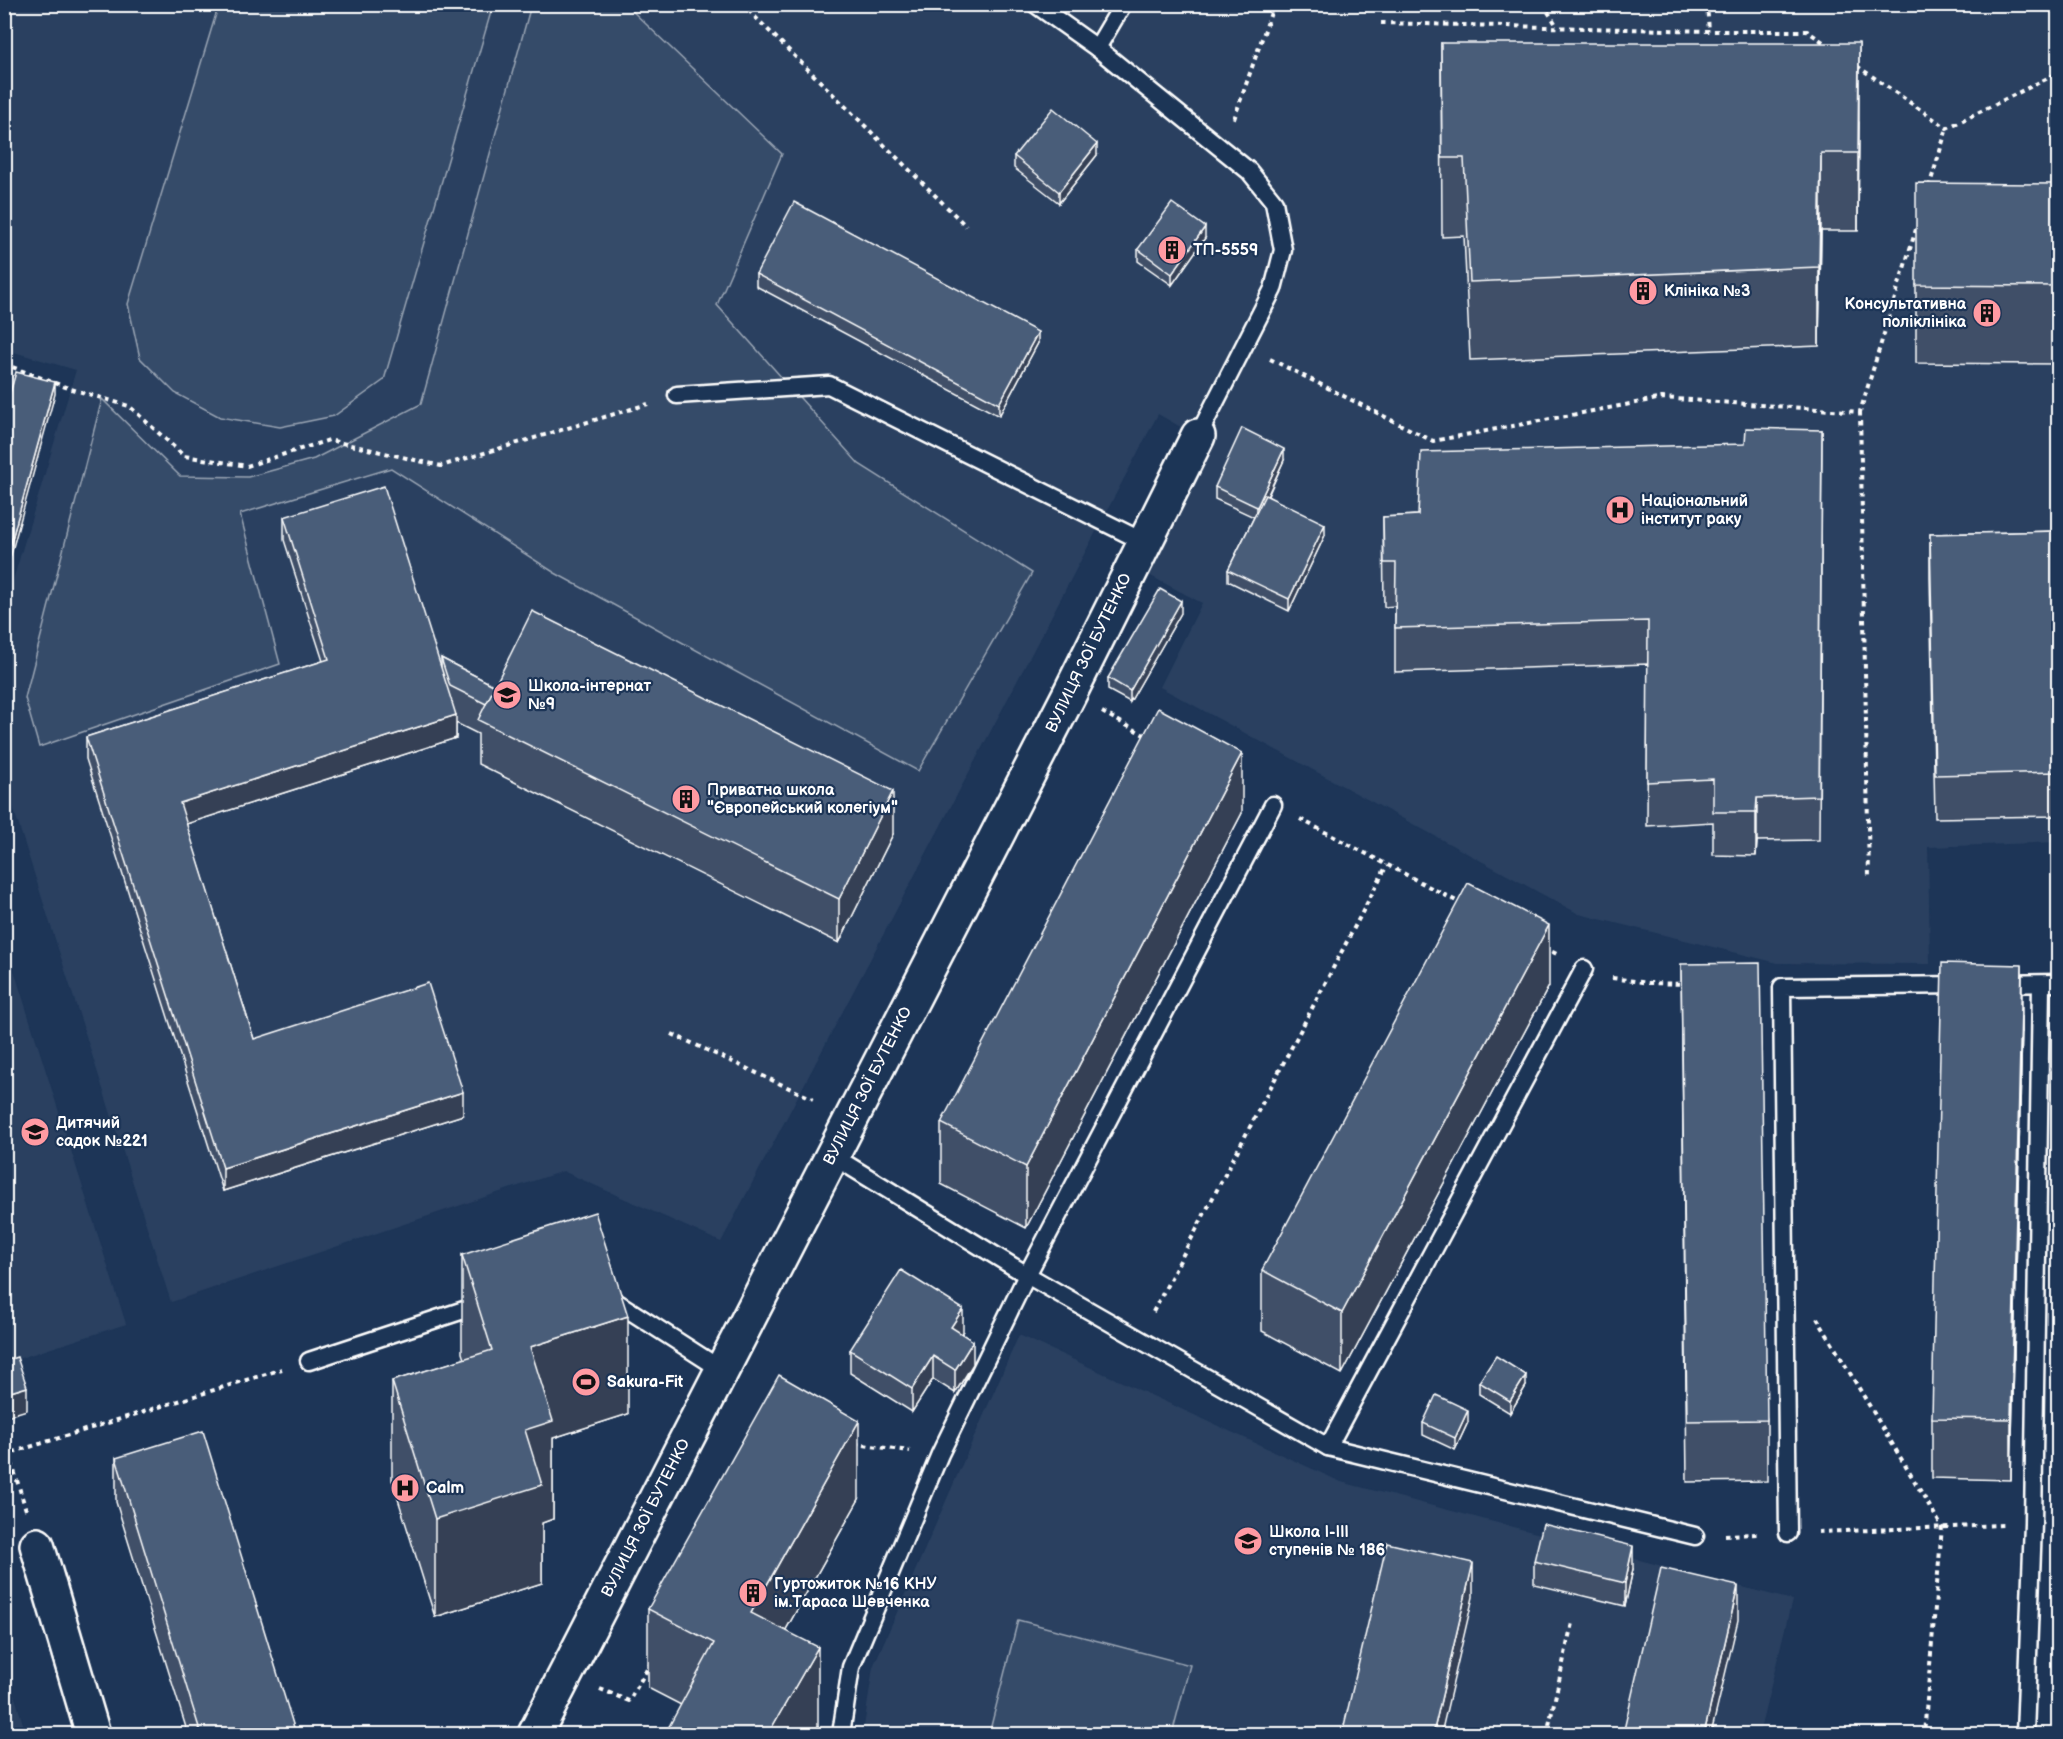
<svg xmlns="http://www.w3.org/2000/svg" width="2063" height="1739" font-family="'Balsamiq Sans',sans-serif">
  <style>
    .built { fill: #2a4161 }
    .green { fill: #364b69; stroke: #9aa5b4; stroke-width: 1.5 }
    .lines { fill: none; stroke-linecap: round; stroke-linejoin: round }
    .lane-casing { stroke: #fff; stroke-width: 21 }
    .street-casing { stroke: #fff; stroke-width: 38 }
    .path { stroke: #fff; stroke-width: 4; stroke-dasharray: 4.5 4.5; stroke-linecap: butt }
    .lane { stroke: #1d3557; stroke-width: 16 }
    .street { stroke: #1d3557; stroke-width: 33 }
    .wall { fill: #405068; stroke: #fff; stroke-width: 1.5 }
    .shaded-wall { fill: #344155; stroke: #fff; stroke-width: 1.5 }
    .building { fill: #4a5d79; stroke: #fff; stroke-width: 1.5 }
    .labels { text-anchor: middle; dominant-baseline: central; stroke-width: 4.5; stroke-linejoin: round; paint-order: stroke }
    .poi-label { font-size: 16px; font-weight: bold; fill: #fff; stroke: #1d3557; text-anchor: start }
    .street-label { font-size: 16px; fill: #fff; stroke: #1d3557 }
  </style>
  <rect width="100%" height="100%" fill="#1d3557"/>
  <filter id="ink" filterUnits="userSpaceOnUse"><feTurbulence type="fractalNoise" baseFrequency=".0167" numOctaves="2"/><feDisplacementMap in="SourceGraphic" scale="12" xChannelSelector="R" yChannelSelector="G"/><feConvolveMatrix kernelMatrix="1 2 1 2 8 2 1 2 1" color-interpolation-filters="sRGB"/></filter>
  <g filter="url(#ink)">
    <g class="built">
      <polygon points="4,5 2058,5 2058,842 1928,847 1930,964 1778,963 1579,914 1160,687 1202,603 1147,574 1214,446 1158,414 721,1242 563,1171 171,1302 5,782 5,607 76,370 7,350 5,342"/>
      <polygon points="4,939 126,1324 5,1363 4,1363"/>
      <polygon points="1019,1335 1341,1482 1792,1600 1759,1734 863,1734 873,1667"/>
      <polygon points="4,1664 5,1664 26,1734 5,1734"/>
    </g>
    <g class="green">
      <polygon points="219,4 493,5 384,380 334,416 280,427 220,417 175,393 140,358 128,304"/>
      <polygon points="531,5 626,5 782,154 717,305 859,464 1032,573 918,771 555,573 391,468 240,514 280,664 39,747 25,698 102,399 180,476 248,477 314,459 421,404"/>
      <polygon points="1018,1620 1190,1665 1172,1734 989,1734"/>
    </g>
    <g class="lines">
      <g class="lane-casing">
        <g id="lane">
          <polyline points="1035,4 1097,48 1249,171 1274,202 1283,250 1273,289 1198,436"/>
          <polyline points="1097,48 1123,4"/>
          <polyline points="677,395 829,385 1144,542"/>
          <polyline points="1999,984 2058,983"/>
          <polyline points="833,1156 1027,1275 1328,1447 1695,1536"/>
          <polyline points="607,1296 722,1370"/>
          <polyline points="309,1361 482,1304"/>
          <polyline points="1328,1447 1584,969"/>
          <polyline points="1788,1533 1782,987 1965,985"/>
          <polyline points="841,1734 851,1667 940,1454 1027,1275 1273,805"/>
          <polyline points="2025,1734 2033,1524 2041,984"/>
        </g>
      </g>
      <g class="street-casing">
        <g id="street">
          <polyline points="37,1545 93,1734"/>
          <polyline points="535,1734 1069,695 1198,436"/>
        </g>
      </g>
      <g class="path">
        <polyline points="742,4 966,226"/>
        <polyline points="1543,4 1557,26"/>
        <polyline points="1707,4 1709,31"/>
        <polyline points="1381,23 1709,31 1807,31 1829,46"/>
        <polyline points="1857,66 1947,128 2058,73"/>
        <polyline points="1234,119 1274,4"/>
        <polyline points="1929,187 1947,128"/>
        <polyline points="1270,359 1433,441 1662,398 1860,412 1917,226"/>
        <polyline points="4,364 71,389 129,406 184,456 247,466 329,440 441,466 648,404"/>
        <polyline points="1860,412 1869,877"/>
        <polyline points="1102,712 1148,737"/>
        <polyline points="1300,819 1460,903"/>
        <polyline points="1544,948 1559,955"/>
        <polyline points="1612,978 1649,983 1685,984"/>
        <polyline points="672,1034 813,1099"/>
        <polyline points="1153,1312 1387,865"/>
        <polyline points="1817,1318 1942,1527 1924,1734"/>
        <polyline points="855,1444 910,1451"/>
        <polyline points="9,1454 26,1510"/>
        <polyline points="4,1455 282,1369"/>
        <polyline points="1818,1532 2003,1525"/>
        <polyline points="1725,1535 1757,1534"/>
        <polyline points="600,1689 629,1701 650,1664"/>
        <polyline points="1547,1734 1572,1623"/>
      </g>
      <use href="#lane" class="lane"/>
      <use href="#street" class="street"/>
    </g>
    <g class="wall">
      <polygon points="1441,43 1859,122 1858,231 1821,231 1819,346 1470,360 1464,236 1442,237"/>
      <polygon points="1097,155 1059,203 1014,168 1014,156"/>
      <polygon points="2058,184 2058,364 1916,363 1916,285"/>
      <polygon points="1205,238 1172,285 1138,261 1138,249"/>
      <polygon points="756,274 1038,343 999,416 756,286"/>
      <polygon points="1822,430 1819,840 1757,841 1756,856 1713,855 1713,822 1647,826 1648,664 1395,672 1395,606 1384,607 1383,517 1418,515 1745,444"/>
      <polygon points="1284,460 1268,496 1325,535 1289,611 1228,581 1228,570 1254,517 1215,499 1215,487"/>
      <polygon points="284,517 441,667 441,658 495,686 893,834 839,943 478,764 478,734 456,723 456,738 186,824 254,1039 463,1115 223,1191 86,759 86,737 323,661 284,540"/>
      <polygon points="2058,531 2058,816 1935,818 1930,578 1930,534"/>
      <polygon points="1181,613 1130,702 1108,690 1108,678"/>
      <polygon points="1242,813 1026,1228 941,1184 941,1123"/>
      <polygon points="1681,964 1767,1420 1767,1481 1687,1482"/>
      <polygon points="1549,986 1342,1374 1262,1331 1262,1270"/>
      <polygon points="2022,1026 2011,1480 1932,1478 1932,1418"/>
      <polygon points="462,1255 628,1414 553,1438 553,1519 542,1523 542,1583 435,1617 392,1480 392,1381 464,1359 462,1353"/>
      <polygon points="963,1332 961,1334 973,1364 955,1393 933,1379 912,1412 850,1373 850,1350"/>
      <polygon points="1479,1382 1526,1386 1510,1413 1479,1394"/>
      <polygon points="1468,1422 1455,1450 1423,1435 1423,1423"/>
      <polygon points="116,1458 296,1734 188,1734 116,1502"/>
      <polygon points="859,1499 785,1631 818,1726 681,1705 648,1688 648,1609"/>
      <polygon points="1534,1561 1633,1569 1625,1606 1534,1584"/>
    </g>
    <g class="shaded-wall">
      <polygon points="1859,43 1859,122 1858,231 1858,153"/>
      <polygon points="1097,144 1097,155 1059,203 1059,192"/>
      <polygon points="1821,153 1821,231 1819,346 1819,267"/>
      <polygon points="1205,227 1205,238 1172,285 1172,274"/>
      <polygon points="1038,332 1038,343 999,416 999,404"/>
      <polygon points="55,382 55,394 4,580 4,568"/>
      <polygon points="1284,449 1284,460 1257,518 1257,507"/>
      <polygon points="1325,524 1325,535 1289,611 1289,599"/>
      <polygon points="1181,601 1181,613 1130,702 1130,691"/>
      <polygon points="456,715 456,738 180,826 180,803"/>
      <polygon points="1242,753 1242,813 1026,1228 1026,1167"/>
      <polygon points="893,791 893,834 839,943 839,899"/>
      <polygon points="1757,798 1757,841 1756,856 1756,812"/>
      <polygon points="1549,925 1549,986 1342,1374 1342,1313"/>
      <polygon points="2022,965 2022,1026 2011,1480 2011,1419"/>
      <polygon points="463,1092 463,1115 223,1191 223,1168"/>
      <polygon points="963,1309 963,1332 951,1350 951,1327"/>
      <polygon points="628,1316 628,1414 553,1438 553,1519 542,1523 542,1583 435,1617 435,1519 525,1430 530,1347"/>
      <polygon points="973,1341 973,1364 955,1393 955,1370"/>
      <polygon points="933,1356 933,1379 912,1412 912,1389"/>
      <polygon points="1526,1375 1526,1386 1510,1413 1510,1401"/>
      <polygon points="27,1387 27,1410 4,1417 4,1394"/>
      <polygon points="1468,1410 1468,1422 1455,1450 1455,1438"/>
      <polygon points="859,1421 859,1499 751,1692 751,1613"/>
      <polygon points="1633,1546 1633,1569 1625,1606 1625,1583"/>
      <polygon points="1473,1563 1473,1597 1441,1734 1433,1734"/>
      <polygon points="1738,1586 1738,1620 1711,1734 1704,1734"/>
      <polygon points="818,1647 818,1726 813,1734 768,1734"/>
    </g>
    <g class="building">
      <polygon points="1441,43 1859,43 1858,153 1821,153 1819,267 1470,282 1464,158 1442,158"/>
      <polygon points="1053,108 1097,144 1059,192 1014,156"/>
      <polygon points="1916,183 2058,184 2058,286 1916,285"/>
      <polygon points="794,202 1038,332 999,404 756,274"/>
      <polygon points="1172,203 1205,227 1172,274 1138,249"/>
      <polygon points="16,372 55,382 4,568 4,414"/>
      <polygon points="1242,428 1284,449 1257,507 1215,487"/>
      <polygon points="1746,428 1822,430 1819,796 1757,798 1756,812 1713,812 1713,779 1647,782 1648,621 1395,628 1396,563 1384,563 1383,517 1418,515 1421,452 1745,444"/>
      <polygon points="384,486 456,715 180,803 254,1039 428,983 463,1092 223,1168 86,737 329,659 284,517"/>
      <polygon points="1265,495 1325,524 1289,599 1228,570"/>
      <polygon points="2058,531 2058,772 1935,775 1930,534"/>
      <polygon points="1160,589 1181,601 1130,691 1108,678"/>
      <polygon points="532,611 893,791 839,899 478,720"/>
      <polygon points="441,658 495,686 486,704 450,686"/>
      <polygon points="1158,708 1242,753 1026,1167 941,1123"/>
      <polygon points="1468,883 1549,925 1342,1313 1262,1270"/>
      <polygon points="1760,963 1767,1420 1687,1421 1681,964"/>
      <polygon points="1942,963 2022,965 2011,1419 1932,1418"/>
      <polygon points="595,1212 628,1316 530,1347 553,1421 525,1430 542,1485 435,1519 392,1381 492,1350 462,1255"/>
      <polygon points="901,1270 963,1309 951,1327 973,1341 955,1370 933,1356 912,1389 850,1350"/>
      <polygon points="1496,1356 1526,1375 1510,1401 1479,1382"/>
      <polygon points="17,1357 27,1387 4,1394 4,1361"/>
      <polygon points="779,1375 859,1421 751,1613 818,1647 768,1734 665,1734 714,1643 648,1609"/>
      <polygon points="1436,1395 1468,1410 1455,1438 1423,1423"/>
      <polygon points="203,1431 296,1734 201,1734 116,1458"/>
      <polygon points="1543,1524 1633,1546 1625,1583 1534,1561"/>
      <polygon points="1387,1543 1473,1563 1433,1734 1342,1734"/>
      <polygon points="1661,1568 1738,1586 1704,1734 1623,1734"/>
    </g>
  </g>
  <defs>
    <g id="building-disc" transform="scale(1.5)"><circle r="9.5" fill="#ff9aa2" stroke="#1d3557"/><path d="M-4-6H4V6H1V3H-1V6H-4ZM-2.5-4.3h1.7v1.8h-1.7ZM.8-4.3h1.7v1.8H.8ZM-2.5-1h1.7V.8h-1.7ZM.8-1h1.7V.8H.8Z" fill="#111"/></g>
    <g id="hospital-disc" transform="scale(1.5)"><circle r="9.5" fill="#ff9aa2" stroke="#1d3557"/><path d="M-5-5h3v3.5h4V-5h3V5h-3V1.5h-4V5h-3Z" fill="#111"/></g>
    <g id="school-disc" transform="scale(1.5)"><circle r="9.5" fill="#ff9aa2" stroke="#1d3557"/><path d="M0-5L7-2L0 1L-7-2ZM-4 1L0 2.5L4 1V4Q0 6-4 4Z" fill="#111"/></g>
    <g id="stadium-disc" transform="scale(1.5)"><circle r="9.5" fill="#ff9aa2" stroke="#1d3557"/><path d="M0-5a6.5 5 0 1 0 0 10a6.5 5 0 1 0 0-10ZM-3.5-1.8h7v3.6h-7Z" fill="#111"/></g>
  </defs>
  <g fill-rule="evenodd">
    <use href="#building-disc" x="1172" y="250"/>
    <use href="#building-disc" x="1643" y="291"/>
    <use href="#building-disc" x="1987" y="313"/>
    <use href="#hospital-disc" x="1620" y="510"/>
    <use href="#school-disc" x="507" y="695"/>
    <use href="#building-disc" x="686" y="799"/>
    <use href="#school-disc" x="35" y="1132"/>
    <use href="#stadium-disc" x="586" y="1382"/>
    <use href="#hospital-disc" x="405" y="1488"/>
    <use href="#school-disc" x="1248" y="1541"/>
    <use href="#building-disc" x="753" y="1593"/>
  </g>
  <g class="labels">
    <g class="poi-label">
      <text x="1193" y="250">ТП-5559</text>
      <text x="1664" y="291">Клініка №3</text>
      <text x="1966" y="304" text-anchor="end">Консультативна<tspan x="1966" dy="18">поліклініка</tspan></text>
      <text x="1641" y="501">Національний<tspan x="1641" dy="18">інститут раку</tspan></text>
      <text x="528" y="686">Школа-інтернат<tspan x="528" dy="18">№9</tspan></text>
      <text x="707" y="790">Приватна школа<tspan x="707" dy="18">"Європейський колегіум"</tspan></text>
      <text x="56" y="1123">Дитячий<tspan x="56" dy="18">садок №221</tspan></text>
      <text x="607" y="1382">Sakura-Fit</text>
      <text x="426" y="1488">Calm</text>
      <text x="1269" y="1532">Школа І-ІІІ<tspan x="1269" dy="18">ступенів № 186</tspan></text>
      <text x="774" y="1584">Гуртожиток №16 КНУ<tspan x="774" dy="18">ім.Тараса Шевченка</tspan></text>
    </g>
    <g class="street-label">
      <text transform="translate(1089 653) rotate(-64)">ВУЛИЦЯ ЗОЇ БУТЕНКО</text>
      <text transform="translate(868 1086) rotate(-63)">ВУЛИЦЯ ЗОЇ БУТЕНКО</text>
      <text transform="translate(646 1518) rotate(-63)">ВУЛИЦЯ ЗОЇ БУТЕНКО</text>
    </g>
  </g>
  <rect width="2063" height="1739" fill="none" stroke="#1d3557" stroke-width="24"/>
  <rect x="12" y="12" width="2039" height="1715" fill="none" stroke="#fff" stroke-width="2" filter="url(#ink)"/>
</svg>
